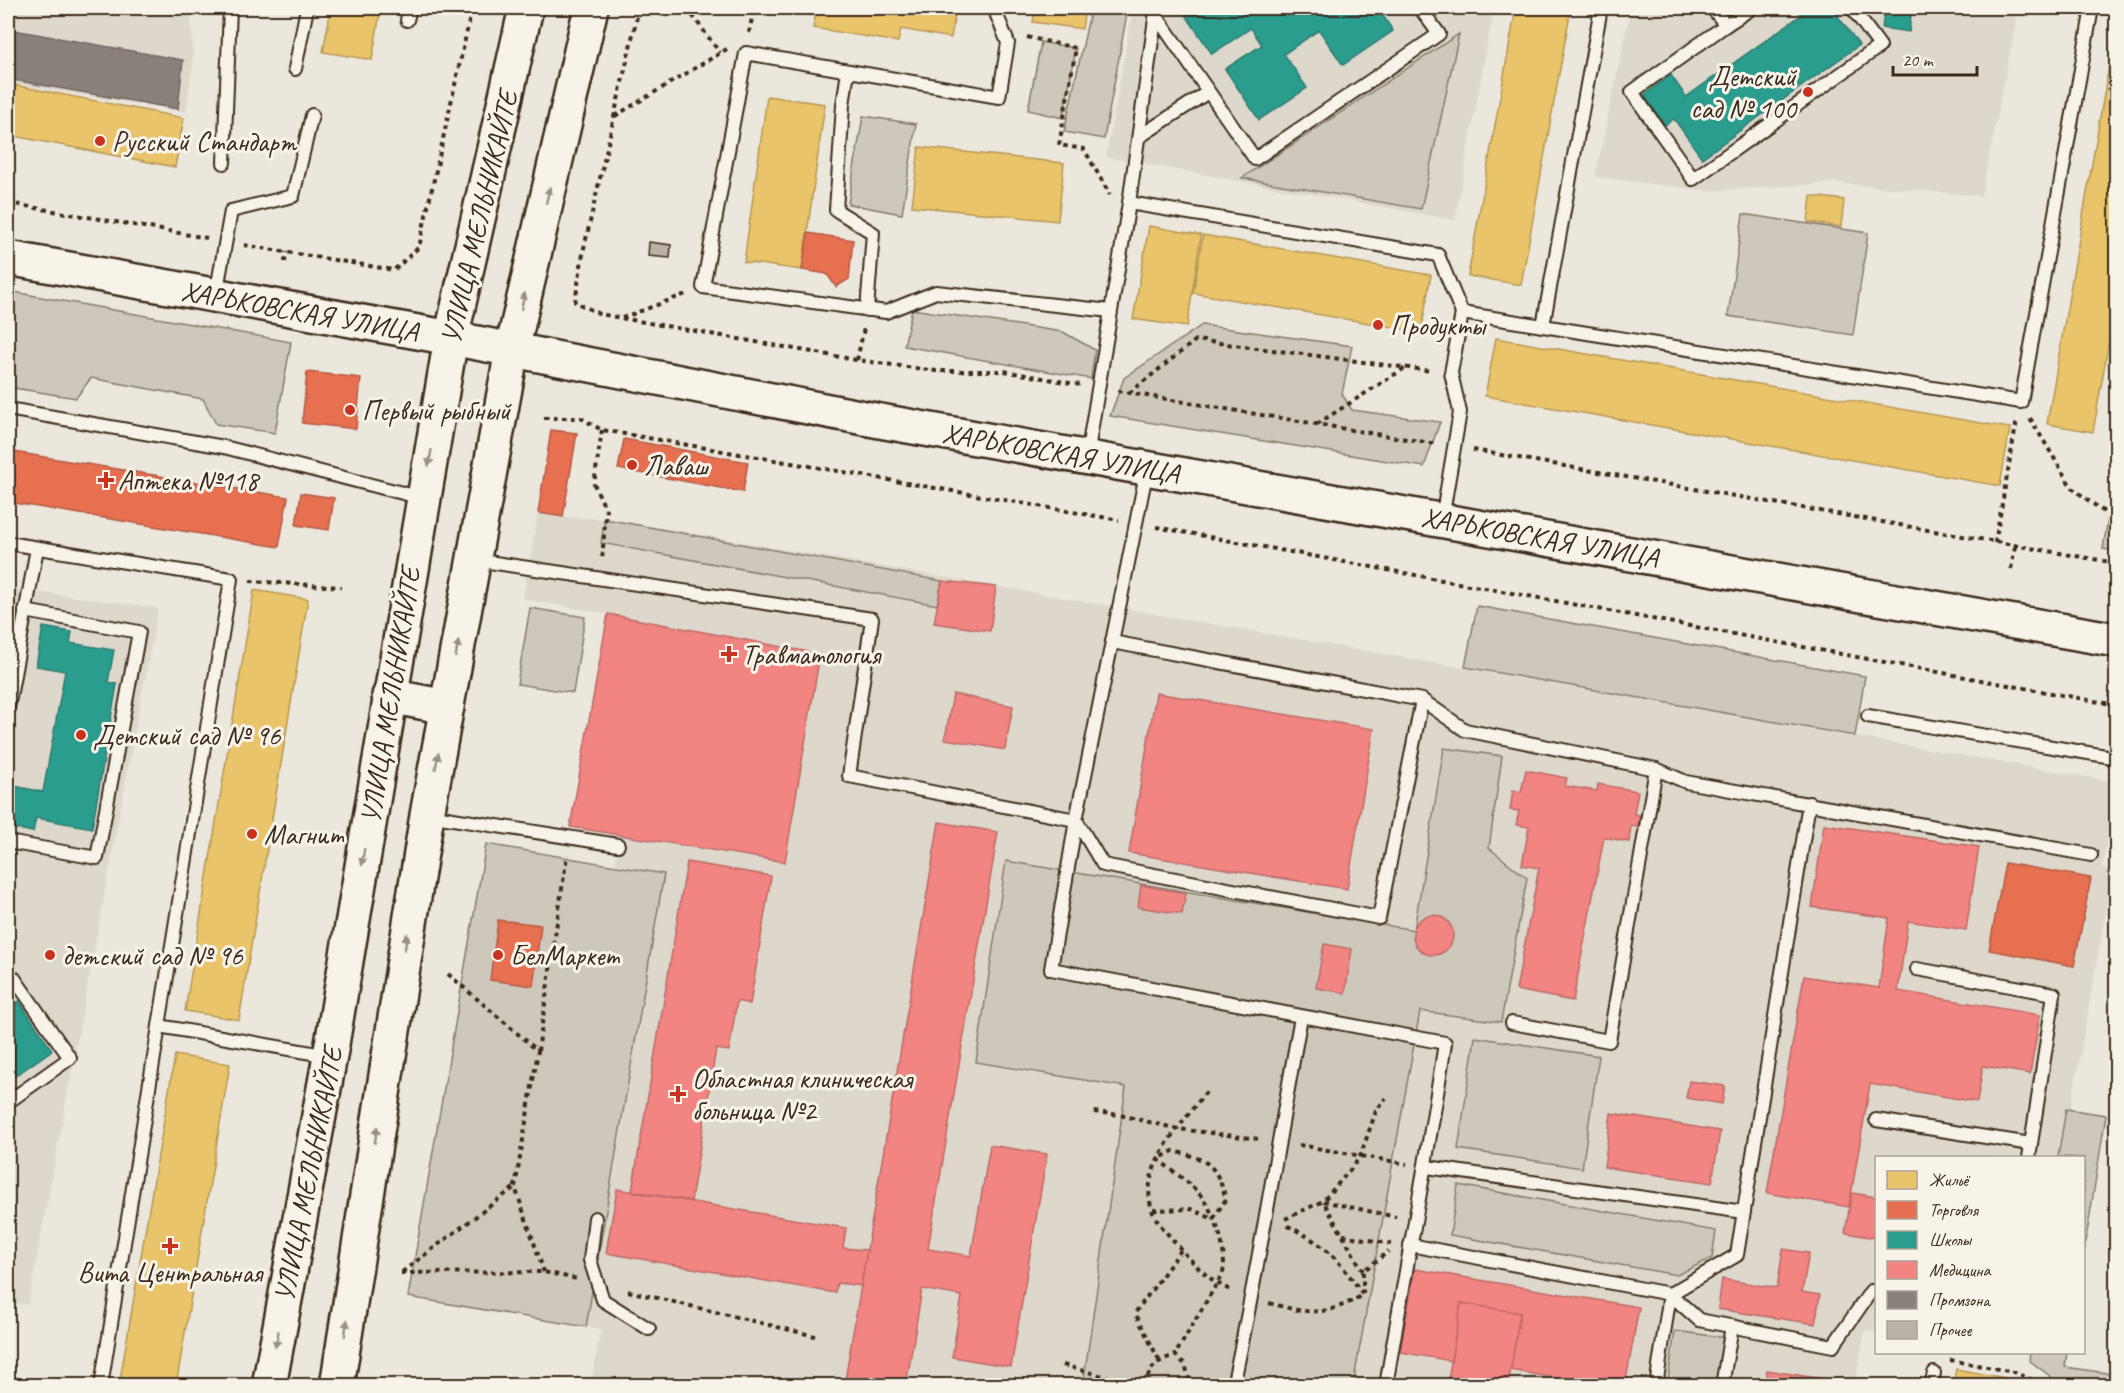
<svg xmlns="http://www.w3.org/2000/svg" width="2124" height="1393" font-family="Caveat,sans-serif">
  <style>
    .built { fill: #ddd7cc }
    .green { fill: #cec8bc; stroke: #84796d; stroke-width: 1.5 }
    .homes { fill: #e9c46a; stroke: #b59653; stroke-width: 1.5 }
    .shops { fill: #e76f51; stroke: #b35a42; stroke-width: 1.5 }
    .schools { fill: #2a9d8f; stroke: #2f7a6d; stroke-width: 1.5 }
    .health { fill: #f28482; stroke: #bb6964; stroke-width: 1.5 }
    .industry { fill: #8a817c; stroke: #726760; stroke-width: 1.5 }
    .building { fill: #bab2a7; stroke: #3b2a1e; stroke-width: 1.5 }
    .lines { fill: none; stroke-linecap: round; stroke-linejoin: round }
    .lane-casing { stroke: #3b2a1e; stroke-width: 16 }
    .secondary-casing { stroke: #3b2a1e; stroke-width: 38 }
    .path { stroke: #3b2a1e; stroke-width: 4; stroke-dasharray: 4.5 4.5; stroke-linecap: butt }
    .lane { stroke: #f7f3e8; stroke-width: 12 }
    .secondary { stroke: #f7f3e8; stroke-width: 33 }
    .oneway { fill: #998e83 }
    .poi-dot { fill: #c8321e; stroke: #f7f3e8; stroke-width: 2 }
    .labels { text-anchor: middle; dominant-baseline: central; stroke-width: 6; stroke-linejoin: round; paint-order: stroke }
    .poi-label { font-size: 28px; fill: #3b2a1e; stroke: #f7f3e8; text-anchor: start }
    .street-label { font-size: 28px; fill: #3b2a1e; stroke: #f7f3e8 }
  </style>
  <rect width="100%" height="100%" fill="#ece7dc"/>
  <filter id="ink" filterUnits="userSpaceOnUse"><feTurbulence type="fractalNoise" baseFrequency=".0167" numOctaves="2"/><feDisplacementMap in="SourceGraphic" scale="12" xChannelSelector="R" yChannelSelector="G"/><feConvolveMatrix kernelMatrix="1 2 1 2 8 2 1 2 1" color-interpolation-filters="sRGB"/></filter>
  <g filter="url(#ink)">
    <g class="built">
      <polygon points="8,8 191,8 193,62 186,112 8,83"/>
      <polygon points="1133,8 1494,8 1455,220 1106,157"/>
      <polygon points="1631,8 2019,8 1981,196 1837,183 1707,191 1595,177"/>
      <polygon points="538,513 563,517 611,519 2116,782 2102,868 2113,871 2062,1157 1876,1158 1876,1332 1865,1330 1855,1385 591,1385 601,1329 536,1317 620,836 570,827 608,614 523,599"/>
      <polygon points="8,588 158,608 28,1305 8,1302"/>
    </g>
    <g class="green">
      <polygon points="1091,8 1128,8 1104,139 1064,132"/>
      <polygon points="1459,34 1421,209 1242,178"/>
      <polygon points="1041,42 1076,48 1063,118 1028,110"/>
      <polygon points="863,116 916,124 902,214 848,204"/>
      <polygon points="1743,214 1868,233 1853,335 1728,316"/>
      <polygon points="8,291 291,342 275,433 216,424 203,399 91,378 76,398 8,387"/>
      <polygon points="912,309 1063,332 1095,350 1091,379 904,346"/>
      <polygon points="1202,325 1352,346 1342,394 1352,410 1440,422 1424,467 1110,416 1124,378"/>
      <polygon points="2116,468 2116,551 2103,549"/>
      <polygon points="605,519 942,581 937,605 601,543"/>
      <polygon points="1477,606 1865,676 1855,736 1465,667"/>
      <polygon points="530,608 585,617 573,693 517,684"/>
      <polygon points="1444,748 1502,756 1489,848 1527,878 1501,1022 1420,1011 1353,1385 1083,1385 1126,1087 976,1062 1006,861 1414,930"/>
      <polygon points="486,844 664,874 586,1327 408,1297"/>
      <polygon points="1475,1037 1599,1056 1582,1168 1458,1149"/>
      <polygon points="2066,1109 2106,1115 2084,1252 2084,1158 2058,1157"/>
      <polygon points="1458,1185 1716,1231 1712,1258 1677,1275 1450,1235"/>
      <polygon points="1675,1331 1726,1338 1717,1385 1667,1386"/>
      <polygon points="2030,1353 2067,1353 2065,1367 2114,1374 2116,1360 2116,1385 2071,1386 2059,1383 2029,1360"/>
    </g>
    <g class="homes">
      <polygon points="331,8 381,8 372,60 323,52"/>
      <polygon points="817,8 956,8 951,38 901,29 898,42 813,28"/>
      <polygon points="1035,8 1085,8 1082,29 1033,22"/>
      <polygon points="1516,8 1571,8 1521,285 1468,276"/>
      <polygon points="2116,25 2116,301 2093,432 2047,424"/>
      <polygon points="8,84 184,118 175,167 8,135"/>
      <polygon points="767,96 825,104 802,270 744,262"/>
      <polygon points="919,147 1064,163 1058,221 912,206"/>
      <polygon points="1811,196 1844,200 1841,227 1808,222"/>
      <polygon points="1149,226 1201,235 1187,327 1133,319"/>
      <polygon points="1203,235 1431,275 1421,332 1193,293"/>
      <polygon points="1496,338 2010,428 2000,486 1485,396"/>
      <polygon points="254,590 308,599 239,1020 185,1011"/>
      <polygon points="175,1055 230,1064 176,1386 119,1386"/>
      <polygon points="1956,1369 2006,1378 2004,1386 1953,1386"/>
    </g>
    <g class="shops">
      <polygon points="808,233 853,240 849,279 836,287 827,274 802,270"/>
      <polygon points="307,372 361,378 356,429 302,423"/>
      <polygon points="551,430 577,433 563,517 538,513"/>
      <polygon points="624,439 748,462 743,492 618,469"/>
      <polygon points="8,451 288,497 279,547 8,502"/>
      <polygon points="301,493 334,498 329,530 296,525"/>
      <polygon points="2005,863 2091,878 2074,966 1989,950"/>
      <polygon points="498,920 541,925 533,986 490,980"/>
    </g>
    <g class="schools">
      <polygon points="1181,8 1378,8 1393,31 1343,65 1319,30 1284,54 1307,88 1259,120 1225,69 1262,45 1251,28 1212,54"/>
      <polygon points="1796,8 1832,8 1859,45 1702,158 1674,119 1665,125 1644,95 1671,75 1686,97 1801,15"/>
      <polygon points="1885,8 1912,8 1909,32 1882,28"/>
      <polygon points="43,627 72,632 70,643 114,650 108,682 117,684 92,828 36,818 33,832 8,827 14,786 43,792 65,671 36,666"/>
      <polygon points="19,1001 52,1050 8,1081 8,1010"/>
    </g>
    <g class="health">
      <polygon points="942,581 996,587 990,631 934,623"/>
      <polygon points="608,614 820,654 785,862 570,827"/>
      <polygon points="1156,693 1374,729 1347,889 1129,853"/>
      <polygon points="953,694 1013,706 1005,750 945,739"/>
      <polygon points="1526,770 1567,778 1565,786 1597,791 1598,784 1638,791 1634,814 1640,815 1638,827 1631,826 1629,842 1604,837 1573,1001 1516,990 1539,868 1522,865 1529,827 1516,825 1519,811 1510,810 1513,790 1521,792"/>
      <polygon points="939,822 998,832 928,1249 971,1256 990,1145 1047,1154 1011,1367 952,1357 962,1296 922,1289 906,1386 844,1386"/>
      <polygon points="1824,824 1979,847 1966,930 1908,921 1898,991 2040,1015 2030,1074 1983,1066 1977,1102 1870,1084 1849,1207 1767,1193 1804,976 1879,988 1889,918 1812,907"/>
      <polygon points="687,862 771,876 750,1004 737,1001 729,1051 716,1049 691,1201 632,1191"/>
      <polygon points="1141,885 1186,893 1182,914 1138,907"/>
      <circle cx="1433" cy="935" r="20"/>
      <polygon points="1324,944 1352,949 1345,993 1316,988"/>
      <polygon points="1689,1081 1725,1086 1722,1104 1686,1098"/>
      <polygon points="1611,1113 1720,1131 1712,1183 1604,1167"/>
      <polygon points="617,1189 846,1228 843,1248 867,1250 861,1286 837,1283 835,1293 606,1253"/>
      <polygon points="1852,1193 1876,1197 1876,1238 1845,1233"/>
      <polygon points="1783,1249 1809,1253 1802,1292 1820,1295 1815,1324 1718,1309 1722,1279 1777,1288"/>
      <polygon points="1415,1269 1639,1307 1625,1386 1601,1386 1510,1370 1520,1313 1461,1303 1451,1361 1400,1352"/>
      <polygon points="1461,1303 1520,1313 1508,1386 1447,1386"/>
      <polygon points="1767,1370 1848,1383 1848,1386 1765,1386"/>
    </g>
    <polygon class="industry" points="8,29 183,60 178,109 8,79"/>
    <polygon class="building" points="649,242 671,245 670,258 648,256"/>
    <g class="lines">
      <g class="lane-casing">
        <g id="lane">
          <polyline points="994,8 1008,43 999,97 746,53 703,287 886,312 936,292 1111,311"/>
          <polyline points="1712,8 1726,25 1632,92 1693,179 1880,46 1852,8"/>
          <polyline points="1155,14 1255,159 1439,34 1420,8"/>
          <polyline points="407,20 410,8"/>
          <polyline points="1726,25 1752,8"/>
          <polyline points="295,69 307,8"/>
          <polyline points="848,71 843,105 836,210 873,233 867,310"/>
          <polyline points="1139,137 1208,92"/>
          <polyline points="224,163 230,8"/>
          <polyline points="1129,203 1156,12"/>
          <polyline points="216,295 231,211 293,196 312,115"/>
          <polyline points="1543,326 2021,402 2092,8"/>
          <polyline points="8,409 224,447 422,498"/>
          <polyline points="1087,456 1129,203 1438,255 1462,313"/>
          <path d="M1147,469L1076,820L1051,969L1445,1043C1428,1157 1405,1271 1386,1386"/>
          <polyline points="1442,519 1460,412 1451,373 1462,313 1543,326 1601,8"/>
          <polyline points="8,543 231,579 101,1386"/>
          <polyline points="475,560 872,619 849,776 1076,820 1103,865 1379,918 1422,700"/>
          <polyline points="1112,642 1422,700 1465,730 1656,769 1686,782 2091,855"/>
          <polyline points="8,708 37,548"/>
          <polyline points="1868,716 2112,757 2116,763"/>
          <polyline points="428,815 618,845"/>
          <polyline points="8,842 97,858 139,632 25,611"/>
          <polyline points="1917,969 2054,994 2031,1144"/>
          <polyline points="8,983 14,978 70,1058 8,1102"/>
          <polyline points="1512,1023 1609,1041 1656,769"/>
          <polyline points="159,1026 329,1056"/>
          <polyline points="1876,1120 2031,1144 2029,1158"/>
          <polyline points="1427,1167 1744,1212"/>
          <polyline points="595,1218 590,1260 603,1300 649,1329"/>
          <polyline points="1410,1245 1670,1294 1699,1320 1833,1346 1871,1291 1876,1291"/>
          <path d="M1233,1386C1260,1263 1278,1140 1301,1017"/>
          <polyline points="1656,1386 1670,1294 1737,1255 1809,803"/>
          <polyline points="1722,1386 1732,1326"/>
          <polyline points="1931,1386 1934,1373"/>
        </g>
      </g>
      <g class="secondary-casing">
        <g id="secondary">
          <polyline points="8,258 451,338 880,421 2116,640"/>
          <polyline points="389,696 447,707"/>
          <polyline points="269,1386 330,1056 451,338 526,8"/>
          <polyline points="337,1386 427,815 512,350 591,8"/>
        </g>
      </g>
      <g class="path">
        <polyline points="639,8 584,248 575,302 600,314 621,318 857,360 936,371 1004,371 1081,385"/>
        <polyline points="687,8 720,53"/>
        <polyline points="749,33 754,8"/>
        <polyline points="1027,37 1076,48 1059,145 1084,149 1110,195"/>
        <polyline points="615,116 727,49"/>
        <polyline points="8,203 207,238"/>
        <polyline points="244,245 394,270 419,247 472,8"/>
        <polyline points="285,262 286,252"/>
        <polyline points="622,318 686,294"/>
        <polyline points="857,360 864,328"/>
        <polyline points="1118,391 1436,444"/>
        <polyline points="1129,393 1196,340 1432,371"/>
        <polyline points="544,418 581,418 602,430 1119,520"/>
        <polyline points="2030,418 2072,488 2116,521"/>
        <polyline points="1317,424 1405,368"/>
        <polyline points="602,430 594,484 606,510 602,561"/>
        <polyline points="1473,450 2116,563"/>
        <polyline points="1156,527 2116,705"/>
        <polyline points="1995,543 2017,420"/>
        <polyline points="2011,569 2015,547"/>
        <polyline points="250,581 341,587"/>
        <polyline points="448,974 538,1051 515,1187 544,1272"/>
        <polyline points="538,1051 567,855"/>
        <path d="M1206,1092C1182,1124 1138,1167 1152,1210C1157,1224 1171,1237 1180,1248C1196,1266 1210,1282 1233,1291"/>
        <polyline points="1094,1112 1120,1115 1178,1129 1259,1139"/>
        <polyline points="1299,1145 1407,1164"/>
        <path d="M1153,1210L1191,1209L1213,1219L1226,1199C1216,1164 1208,1159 1173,1151L1158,1159C1172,1171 1194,1185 1204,1200C1217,1219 1227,1251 1223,1273L1175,1355"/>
        <polyline points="1285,1219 1323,1201 1350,1170 1360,1157 1376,1111 1386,1098"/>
        <polyline points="1343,1235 1391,1244"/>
        <polyline points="1363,1271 1323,1201 1396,1217"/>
        <polyline points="402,1272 515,1187"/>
        <polyline points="401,1273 544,1272 577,1279"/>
        <polyline points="628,1291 815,1336"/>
        <polyline points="1363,1294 1363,1271 1389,1251"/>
        <path d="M1269,1303C1309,1314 1325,1317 1363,1295C1338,1258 1325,1244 1284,1224"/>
        <polyline points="1159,1360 1135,1313 1181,1250"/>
        <polyline points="1950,1360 2014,1372 2041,1384"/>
        <polyline points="1063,1365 1139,1386"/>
        <path d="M1145,1386C1149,1367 1157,1361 1175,1355L1185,1364L1191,1386"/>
      </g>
      <use href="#lane" class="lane"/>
      <use href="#secondary" class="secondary"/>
    </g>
    <defs><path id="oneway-solid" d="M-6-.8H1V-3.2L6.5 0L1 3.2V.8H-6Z" transform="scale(1.5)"/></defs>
    <g class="oneway">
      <use href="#oneway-solid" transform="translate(548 195) rotate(-77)"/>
      <use href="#oneway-solid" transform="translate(523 301) rotate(-77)"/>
      <use href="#oneway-solid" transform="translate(430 458) rotate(100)"/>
      <use href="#oneway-solid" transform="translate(457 649) rotate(-80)"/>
      <use href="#oneway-solid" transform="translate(437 761) rotate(-79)"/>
      <use href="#oneway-solid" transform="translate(363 857) rotate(99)"/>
      <use href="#oneway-solid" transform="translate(406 942) rotate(-81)"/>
      <use href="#oneway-solid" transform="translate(376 1135) rotate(-81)"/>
      <use href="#oneway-solid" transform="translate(346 1328) rotate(-81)"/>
      <use href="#oneway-solid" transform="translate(277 1339) rotate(101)"/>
    </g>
  </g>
  <g class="poi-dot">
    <circle cx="1808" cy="92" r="6"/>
    <circle cx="100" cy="141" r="6"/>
    <circle cx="1378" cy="325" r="6"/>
    <circle cx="350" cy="410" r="6"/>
    <circle cx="632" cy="465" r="6"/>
    <path d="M103 471h6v6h6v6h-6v6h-6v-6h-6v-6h6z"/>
    <path d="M726 645h6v6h6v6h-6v6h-6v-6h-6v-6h6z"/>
    <circle cx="81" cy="735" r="6"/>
    <circle cx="252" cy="834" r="6"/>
    <circle cx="50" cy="955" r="6"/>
    <circle cx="498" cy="955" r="6"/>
    <path d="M675 1085h6v6h6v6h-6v6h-6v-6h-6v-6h6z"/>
    <path d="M167 1237h6v6h6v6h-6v6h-6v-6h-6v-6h6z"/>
  </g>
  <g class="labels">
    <g class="poi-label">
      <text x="1796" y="76" text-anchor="end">Детский<tspan x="1796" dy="32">сад № 100</tspan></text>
      <text x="112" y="141">Русский Стандарт</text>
      <text x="1390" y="325">Продукты</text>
      <text x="362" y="410">Первый рыбный</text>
      <text x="644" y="465">Лаваш</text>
      <text x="118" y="480">Аптека №118</text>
      <text x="742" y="654">Травматология</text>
      <text x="93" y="735">Детский сад № 96</text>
      <text x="264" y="834">Магнит</text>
      <text x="62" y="955">детский сад № 96</text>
      <text x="510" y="955">БелМаркет</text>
      <text x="692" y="1078">Областная клиническая<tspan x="692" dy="32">больница №2</tspan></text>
      <text x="170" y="1272" text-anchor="middle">Вита Центральная</text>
    </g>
    <g class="street-label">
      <text transform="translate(479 217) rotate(-77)">УЛИЦА МЕЛЬНИКАЙТЕ</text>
      <text transform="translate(300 311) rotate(10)">ХАРЬКОВСКАЯ УЛИЦА</text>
      <text transform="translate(1061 453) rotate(10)">ХАРЬКОВСКАЯ УЛИЦА</text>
      <text transform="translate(1540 537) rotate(10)">ХАРЬКОВСКАЯ УЛИЦА</text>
      <text transform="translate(390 695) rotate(-81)">УЛИЦА МЕЛЬНИКАЙТЕ</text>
      <text transform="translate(308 1174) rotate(-79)">УЛИЦА МЕЛЬНИКАЙТЕ</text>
    </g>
  </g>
  <rect width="2124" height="1393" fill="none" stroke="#f7f3e8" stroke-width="30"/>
  <rect x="15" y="15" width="2094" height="1363" fill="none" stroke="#3b2a1e" stroke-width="2" filter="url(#ink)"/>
  <rect x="1875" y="1156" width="210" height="198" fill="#f7f3e8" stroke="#aca397" stroke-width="1.5"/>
  <rect x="1887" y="1171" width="30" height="18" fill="#e9c46a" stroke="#aca397" stroke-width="1.5"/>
  <text x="1929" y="1186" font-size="18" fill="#3b2a1e">Жильё</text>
  <rect x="1887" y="1201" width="30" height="18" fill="#e76f51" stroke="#aca397" stroke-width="1.5"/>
  <text x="1929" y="1216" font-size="18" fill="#3b2a1e">Торговля</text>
  <rect x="1887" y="1231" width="30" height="18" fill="#2a9d8f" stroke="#aca397" stroke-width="1.5"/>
  <text x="1929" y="1246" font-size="18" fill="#3b2a1e">Школы</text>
  <rect x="1887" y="1261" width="30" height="18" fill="#f28482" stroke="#aca397" stroke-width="1.5"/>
  <text x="1929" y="1276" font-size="18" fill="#3b2a1e">Медицина</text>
  <rect x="1887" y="1291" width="30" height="18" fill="#8a817c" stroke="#aca397" stroke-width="1.5"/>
  <text x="1929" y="1306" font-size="18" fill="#3b2a1e">Промзона</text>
  <rect x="1887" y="1321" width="30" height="18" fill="#bab2a7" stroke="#aca397" stroke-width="1.5"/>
  <text x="1929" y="1336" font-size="18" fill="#3b2a1e">Прочее</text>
  <path d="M1893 66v9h84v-9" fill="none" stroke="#3b2a1e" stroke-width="3"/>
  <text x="1902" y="66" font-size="18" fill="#3b2a1e" stroke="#f7f3e8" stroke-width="4.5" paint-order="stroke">20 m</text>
</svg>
